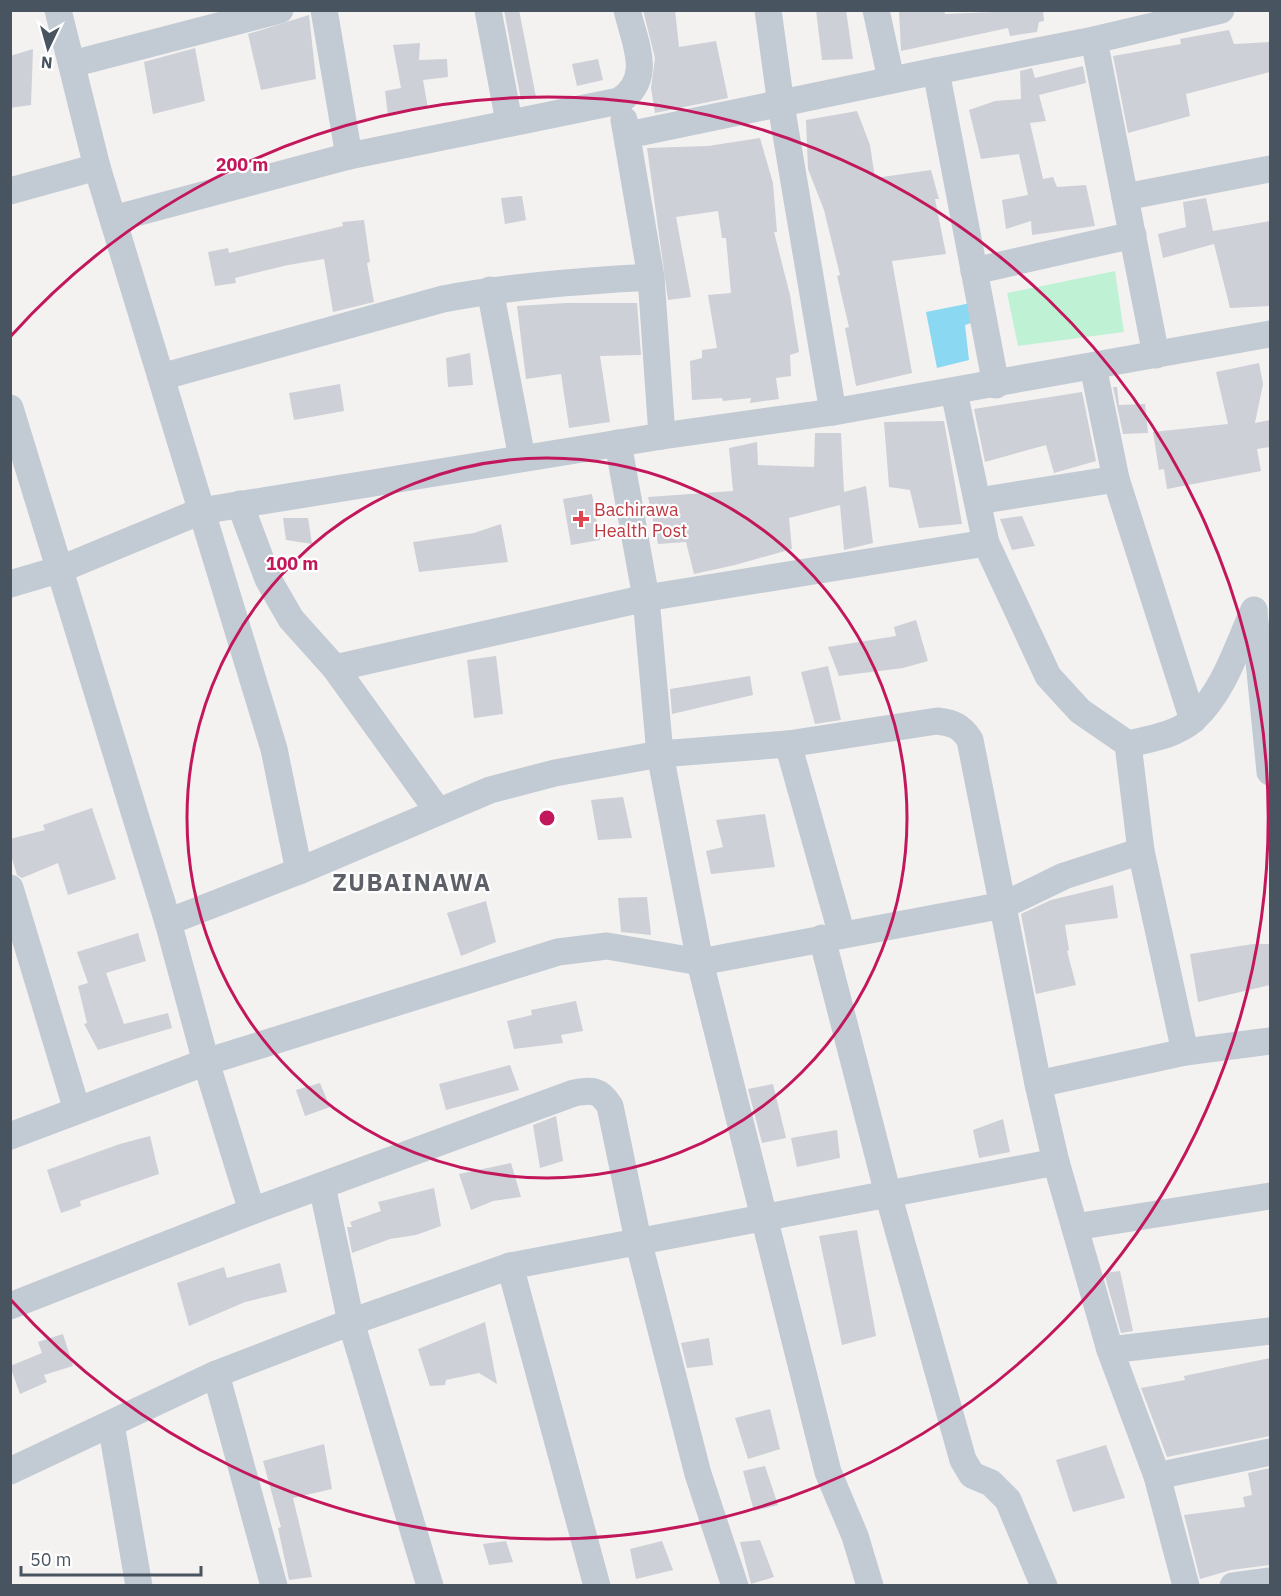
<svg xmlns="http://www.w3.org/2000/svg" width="1281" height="1596" font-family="'IBM Plex Sans',sans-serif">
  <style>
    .green { fill: #bff2d5 }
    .water { fill: #8ad8f1 }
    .building { fill: #cdd0d6 }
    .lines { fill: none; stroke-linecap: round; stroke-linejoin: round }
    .minor { stroke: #c2cbd3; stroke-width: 27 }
    .ring { fill: none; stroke: #c2185b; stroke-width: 3 }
    .health-dot { fill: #e0444e; stroke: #fff; stroke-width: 2 }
    .labels { text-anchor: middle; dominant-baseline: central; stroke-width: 4.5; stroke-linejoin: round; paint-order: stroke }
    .health-label { font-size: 18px; fill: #be3a42; stroke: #fff; text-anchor: start }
    .district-label { font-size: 24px; font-weight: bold; letter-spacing: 1.5px; fill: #5d6167; stroke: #fff }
    .centre { fill: #c2185b; stroke: #fff; stroke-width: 3 }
    .ring-label { font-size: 18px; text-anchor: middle; font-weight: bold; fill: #c2185b; stroke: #fff; stroke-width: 4.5; stroke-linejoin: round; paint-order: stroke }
  </style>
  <rect width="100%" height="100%" fill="#f4f1f1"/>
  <polygon class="green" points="1115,271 1124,332 1018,346 1007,293"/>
  <polygon class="water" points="971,303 974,322 965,325 969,360 937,368 926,312"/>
  <g class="building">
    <polygon points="504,10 519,10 536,97 521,100"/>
    <polygon points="643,10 675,10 679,47 716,41 728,98 655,113 651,88 655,58"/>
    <polygon points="816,10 846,10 853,59 822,60"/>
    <polygon points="899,10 944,10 945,14 1043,10 1044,21 1039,22 1037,32 1010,36 1008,28 901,51"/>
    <polygon points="309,15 316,79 261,90 248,34"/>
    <polygon points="1229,30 1234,44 1270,42 1270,72 1186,94 1190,116 1128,133 1113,56 1181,44 1180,39"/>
    <polygon points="420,43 419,60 447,59 448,77 423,80 428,108 388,116 385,91 401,88 393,45"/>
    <polygon points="195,48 205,101 153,114 144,62"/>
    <polygon points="33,49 31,105 10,108 10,56"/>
    <polygon points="598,59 603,80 577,86 572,64"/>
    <polygon points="1083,66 1086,83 1039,95 1046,121 1030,123 1043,179 1053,177 1057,187 1086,185 1095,226 1032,235 1031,221 1006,229 1002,200 1028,195 1019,154 981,159 969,110 995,101 1021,99 1020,71 1032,68 1035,78"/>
    <polygon points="857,111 870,145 875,178 931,170 939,199 935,199 946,254 892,261 912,373 856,386 845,328 849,327 837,276 840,275 824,210 808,169 806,120"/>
    <polygon points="760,138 773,183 777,232 774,232 790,295 799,352 790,355 791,376 776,378 779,399 750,403 751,398 723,401 722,398 692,400 690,361 702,358 702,350 717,348 708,295 731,293 726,238 722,238 718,211 676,217 691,297 668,300 647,148 708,146"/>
    <polygon points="522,196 526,220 505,224 501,198"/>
    <polygon points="1206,198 1213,231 1270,221 1270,306 1230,308 1214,244 1163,258 1158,234 1186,227 1183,202"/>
    <polygon points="364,220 370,262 367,263 374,302 333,312 324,259 288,265 235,278 236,283 215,286 208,252 228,248 229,253 343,226 342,222"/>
    <polygon points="566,303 637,303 641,355 600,356 610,422 569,428 561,374 526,379 517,306"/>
    <polygon points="470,353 473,385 448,387 446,358"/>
    <polygon points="1259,363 1263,384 1255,423 1270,420 1270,447 1257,449 1261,471 1167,489 1164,469 1159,470 1153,432 1228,424 1216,372"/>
    <polygon points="340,384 344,411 294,420 289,393"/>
    <polygon points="1113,387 1117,387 1119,405 1145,404 1148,433 1123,434"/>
    <polygon points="1082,392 1096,461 1054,473 1046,445 985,462 974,409"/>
    <polygon points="944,421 962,524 919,528 910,490 889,487 884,422"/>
    <polygon points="815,433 841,433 844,492 866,486 873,543 844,550 840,505 789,518 792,549 735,565 694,574 686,542 658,544 648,497 733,491 729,448 757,442 758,465 814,467"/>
    <polygon points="592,494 600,540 571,545 563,499"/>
    <polygon points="1022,516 1035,546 1012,550 1000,519"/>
    <polygon points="283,518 308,518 312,544 286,540"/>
    <polygon points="501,524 508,562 419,572 413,542 474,533"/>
    <polygon points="916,620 928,661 903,668 839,676 828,647 896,636 894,627"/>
    <polygon points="496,656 503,714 474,718 467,660"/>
    <polygon points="828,666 841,720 815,724 801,672"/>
    <polygon points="750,676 753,695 672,714 670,689"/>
    <polygon points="623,797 632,838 598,840 591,800"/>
    <polygon points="92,808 116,879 68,895 58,863 22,878 17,875 10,852 10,839 45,830 43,825"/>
    <polygon points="765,814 775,867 711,874 706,851 723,847 716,820"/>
    <polygon points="1113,885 1118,918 1065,925 1069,950 1067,951 1076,985 1036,994 1021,914 1051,900"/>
    <polygon points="647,897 651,935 621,932 618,898"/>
    <polygon points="486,901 496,942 461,956 447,913"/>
    <polygon points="138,933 146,961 106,973 124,1024 168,1013 172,1028 98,1050 84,1024 87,1023 78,986 88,983 77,952"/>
    <polygon points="1253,944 1270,944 1270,985 1198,1002 1190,954"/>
    <polygon points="576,1001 583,1031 561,1035 563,1043 514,1049 507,1021 532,1015 531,1010"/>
    <polygon points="510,1065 519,1090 446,1110 439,1084"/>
    <polygon points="320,1083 330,1107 305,1116 296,1090"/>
    <polygon points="773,1084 786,1138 762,1143 748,1089"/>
    <polygon points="556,1116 563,1161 540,1168 533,1125"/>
    <polygon points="1003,1119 1010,1152 979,1158 973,1130"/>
    <polygon points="837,1130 840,1158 797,1167 791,1138"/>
    <polygon points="150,1136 159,1174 80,1201 81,1206 61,1213 47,1170 120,1144"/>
    <polygon points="511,1163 521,1197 493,1201 471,1210 459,1174"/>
    <polygon points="434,1188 441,1226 416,1235 390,1239 352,1253 347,1227 352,1227 350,1222 381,1211 378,1202"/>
    <polygon points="857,1230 876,1336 842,1345 819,1236"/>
    <polygon points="280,1263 287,1292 245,1302 189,1326 177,1283 224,1267 227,1278"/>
    <polygon points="1120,1271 1133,1331 1121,1333 1104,1273"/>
    <polygon points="485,1322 497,1384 479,1373 446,1380 445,1385 430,1386 418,1349"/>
    <polygon points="63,1334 73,1366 44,1375 47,1382 20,1394 10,1366 42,1353 38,1342"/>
    <polygon points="709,1338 713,1365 687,1368 681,1343"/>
    <polygon points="1270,1358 1270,1436 1167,1457 1141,1388 1185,1380 1184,1376"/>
    <polygon points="770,1409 780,1449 748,1459 735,1418"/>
    <polygon points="324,1444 332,1489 293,1498 312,1577 289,1580 278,1528 281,1527 263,1461"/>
    <polygon points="1106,1445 1125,1498 1073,1512 1056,1460"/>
    <polygon points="765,1466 778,1505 754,1511 743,1471"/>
    <polygon points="1270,1468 1270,1565 1231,1570 1200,1579 1184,1515 1245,1507 1243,1497 1252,1495 1248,1473"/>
    <polygon points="760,1540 774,1577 751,1584 740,1542"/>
    <polygon points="506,1541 513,1562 489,1565 483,1544"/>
    <polygon points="662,1541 673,1570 636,1579 630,1549"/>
  </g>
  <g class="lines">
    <g class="minor">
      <polyline points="58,10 97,167 274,749 299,871"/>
      <polyline points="324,10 349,156"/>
      <polyline points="488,10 509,122"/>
      <polyline points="768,10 781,105 833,412"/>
      <polyline points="876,10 891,79"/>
      <polyline points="1094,40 1156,355"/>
      <polyline points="72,64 280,10"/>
      <polyline points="936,71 1094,40 1221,10"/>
      <polyline points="624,120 651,277 662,436"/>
      <polyline points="628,135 936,71 996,385"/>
      <polyline points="10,191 97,167"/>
      <polyline points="1125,197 1270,169"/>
      <path d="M113,219L349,156L619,101C654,79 635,44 627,10"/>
      <polyline points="974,271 1133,235"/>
      <polyline points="490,290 522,458"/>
      <polyline points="1093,366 1116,479 1193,720"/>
      <path d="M161,377L443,299C512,286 581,281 651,277"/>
      <path d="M954,392L986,543L1048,676L1080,711L1128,744C1150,739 1176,735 1193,720C1224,692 1237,647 1254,610"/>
      <polyline points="10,408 168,922 206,1062 252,1211"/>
      <polyline points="618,443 646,598 986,543"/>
      <polyline points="978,501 1116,479"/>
      <polyline points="240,504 268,579 291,619 335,668 438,811"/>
      <polyline points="10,584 61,569 201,511 662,436 833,412 1270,334"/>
      <polyline points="1254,611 1270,772"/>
      <polyline points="335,668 646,598 660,754 700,962 828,1472 855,1536 870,1586"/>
      <polyline points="788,744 842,935"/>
      <polyline points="1128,744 1141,851 1185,1052"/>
      <polyline points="10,888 77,1110"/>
      <path d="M168,922L299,871L490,790L555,773L660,754L788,744L937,721C954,723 961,726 970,740L1038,1084L1056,1162L1110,1350L1157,1476L1186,1586"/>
      <polyline points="822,938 888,1194 963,1460 972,1475 991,1483 1008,1500 1044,1586"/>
      <polyline points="1038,1084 1185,1052 1270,1041"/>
      <polyline points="10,1136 206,1062 558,952 607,946 700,962 1004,905 1064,876 1141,851"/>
      <polyline points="322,1186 351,1322 430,1586"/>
      <polyline points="1075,1227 1270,1196"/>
      <polyline points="510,1266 597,1586"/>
      <path d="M10,1306L252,1211L574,1093C592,1090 599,1089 610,1106L638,1240L698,1474L735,1586"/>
      <polyline points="1110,1350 1270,1331"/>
      <polyline points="216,1374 274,1586"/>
      <polyline points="111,1424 139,1586"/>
      <polyline points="10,1471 216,1374 351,1322 510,1266 1056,1162"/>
      <polyline points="1157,1476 1270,1452"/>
      <polyline points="1233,1586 1270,1581"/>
    </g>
  </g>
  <g class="ring">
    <circle cx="547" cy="818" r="360"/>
    <path d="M11 336A721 721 0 1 1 11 1300"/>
  </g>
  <path class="health-dot" d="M578 510h6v6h6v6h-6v6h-6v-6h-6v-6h6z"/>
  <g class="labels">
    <g class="health-label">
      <text x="594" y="509">Bachirawa<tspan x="594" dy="21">Health Post</tspan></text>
    </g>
    <g class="district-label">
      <text x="412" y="882">ZUBAINAWA</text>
    </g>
  </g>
  <circle cx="547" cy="818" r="9" class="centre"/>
  <g class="ring-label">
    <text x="242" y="171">200 m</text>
    <text x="292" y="570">100 m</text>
  </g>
  <rect width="1281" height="1596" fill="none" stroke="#485460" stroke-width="24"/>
  <g transform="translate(48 48) rotate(185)" stroke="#ffffff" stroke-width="4.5" paint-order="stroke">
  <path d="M0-4.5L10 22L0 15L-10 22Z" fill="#485460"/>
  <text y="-9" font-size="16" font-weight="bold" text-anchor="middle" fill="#485460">N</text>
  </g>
  <path d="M21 1566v9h180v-9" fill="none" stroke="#485460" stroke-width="3"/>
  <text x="30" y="1566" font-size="18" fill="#485460" stroke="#ffffff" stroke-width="4.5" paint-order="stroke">50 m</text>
</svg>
